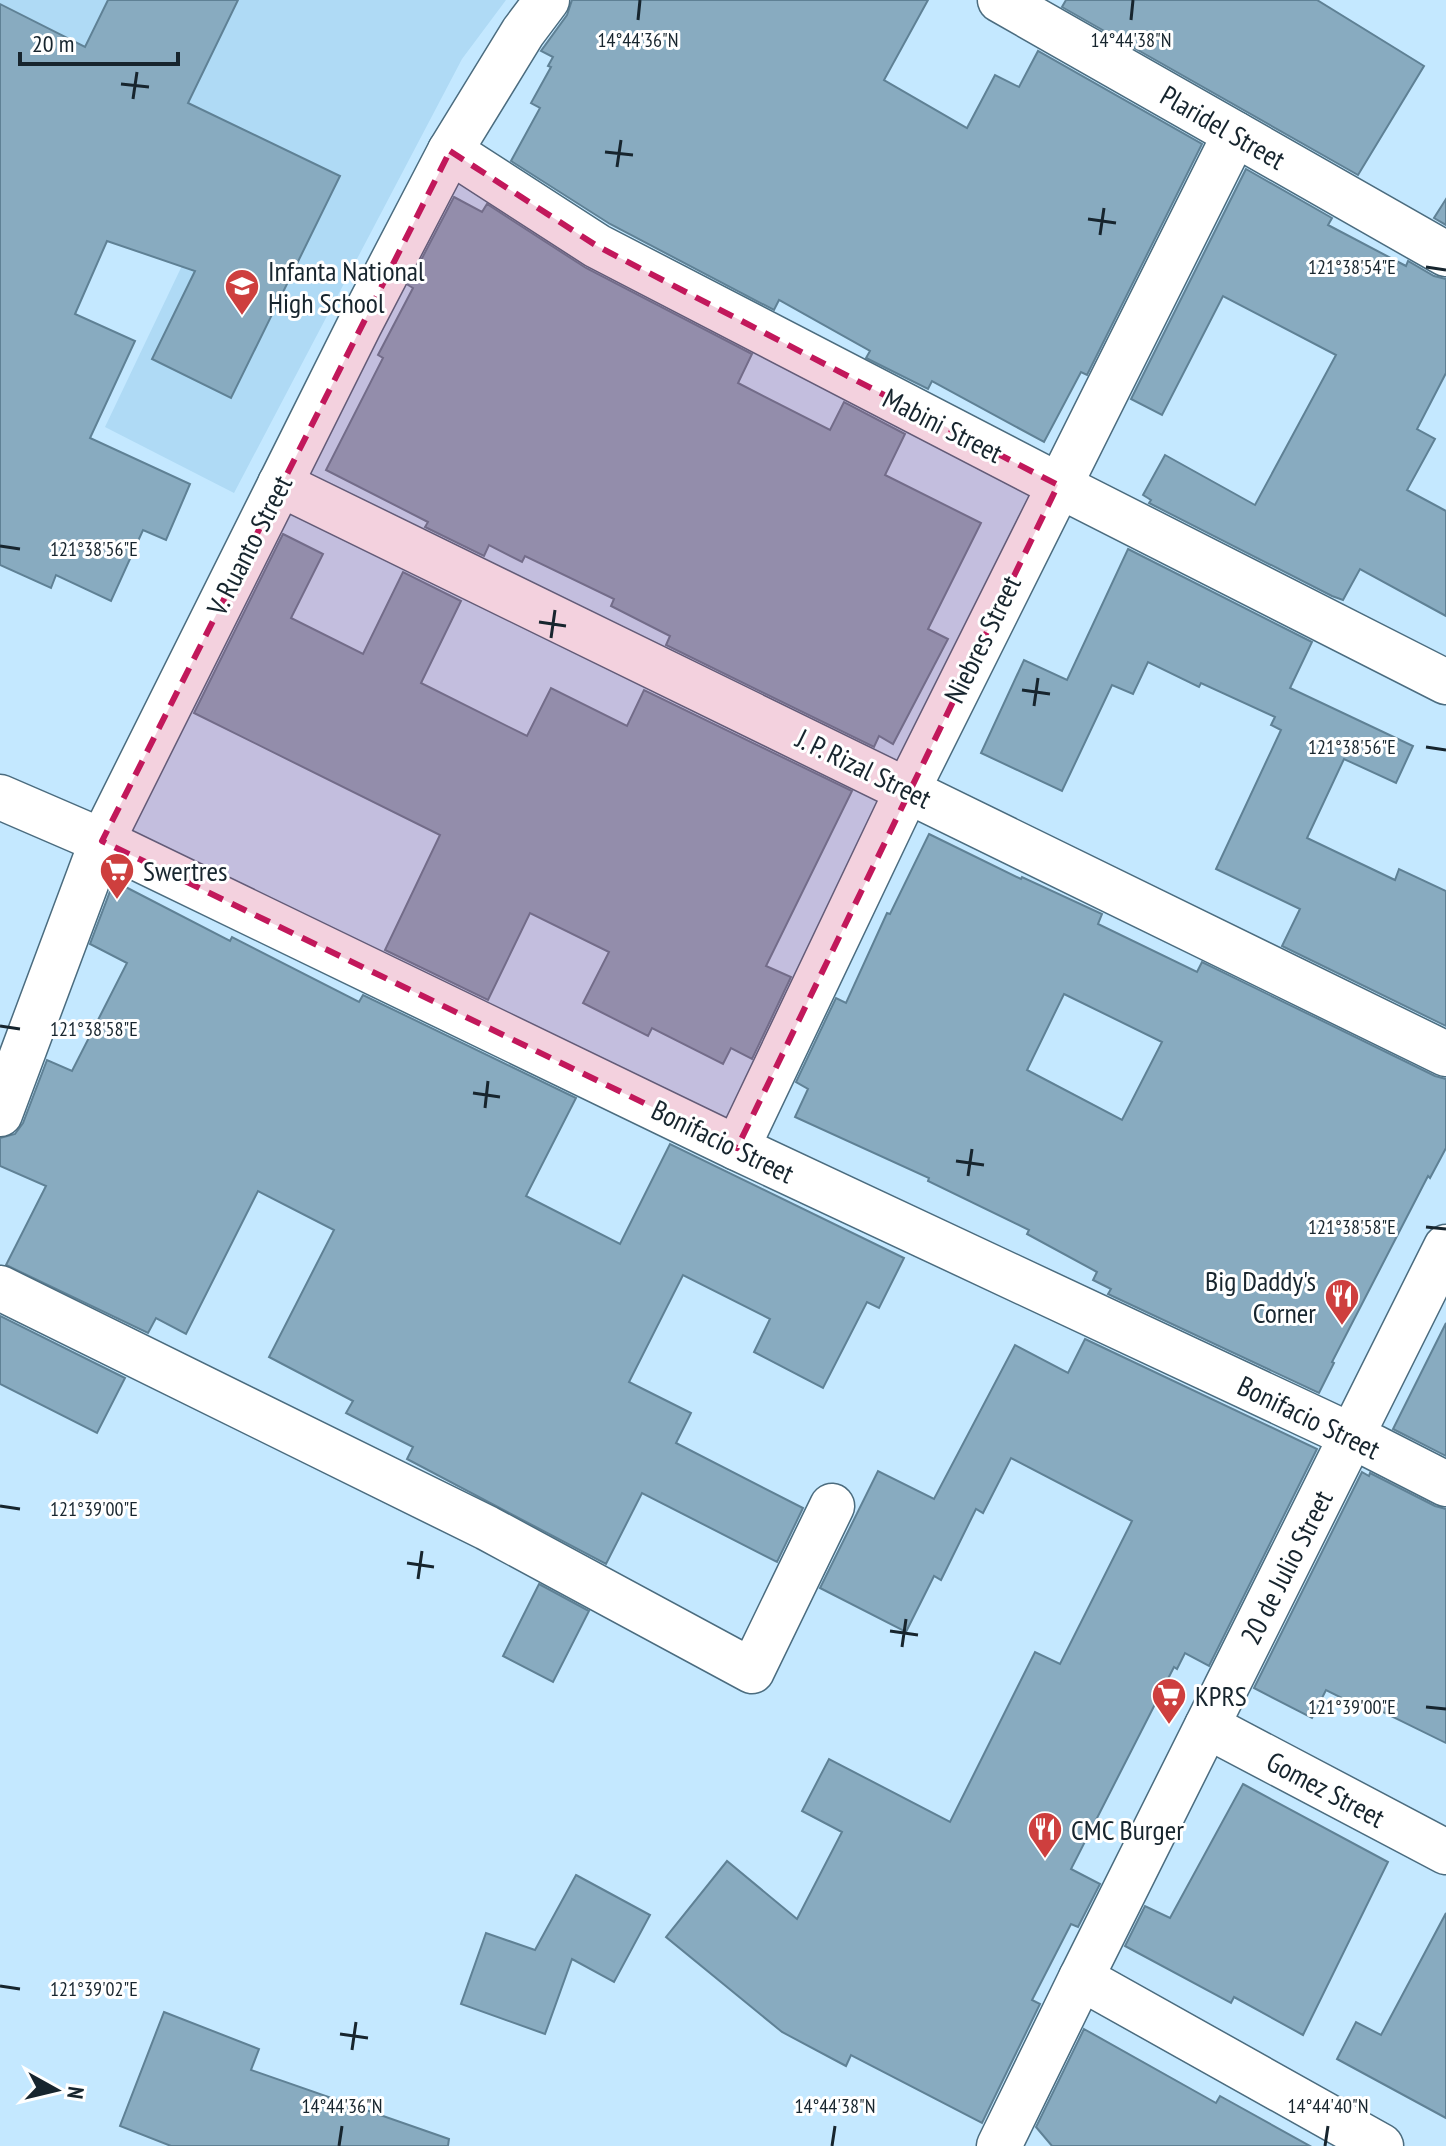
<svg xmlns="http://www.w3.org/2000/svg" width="1446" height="2146" font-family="'PT Sans Narrow',sans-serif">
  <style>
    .built { fill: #afdaf5 }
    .building { fill: #88abc0; stroke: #5f8195; stroke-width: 2; fill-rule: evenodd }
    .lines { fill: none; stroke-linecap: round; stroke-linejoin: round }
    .minor-casing { stroke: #4b6c7f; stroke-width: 47 }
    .major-casing { stroke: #4b6c7f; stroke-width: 47 }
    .minor { stroke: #fff; stroke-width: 44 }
    .major { stroke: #fff; stroke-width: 44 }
    .marked { fill: #c2185b; fill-opacity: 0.2; stroke: #c2185b; stroke-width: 6; stroke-dasharray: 16 10; stroke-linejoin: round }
    .ticks { fill: none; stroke: #17252e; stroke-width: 3 }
    .labels { text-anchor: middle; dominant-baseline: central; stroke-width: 6; stroke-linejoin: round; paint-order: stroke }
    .street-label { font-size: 28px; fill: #17252e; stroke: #fff }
    .poi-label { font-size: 28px; fill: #17252e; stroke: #fff; text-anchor: start }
    .ticks-label { font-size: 20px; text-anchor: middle; fill: #17252e; stroke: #fff; stroke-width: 6; stroke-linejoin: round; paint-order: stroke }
  </style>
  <rect width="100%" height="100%" fill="#c4e8ff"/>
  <polygon class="built" points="0,0 506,0 462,59 234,493 105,427 210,207 0,142"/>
  <g class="building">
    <polygon points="108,0 238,0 188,103 340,176 231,398 152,359 195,271 107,241 75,314 135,341 90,438 190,484 166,540 143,530 111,601 56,575 51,588 0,565 0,4 85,47"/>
    <polygon points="572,0 928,0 884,80 967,128 995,75 1019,87 1038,51 1202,144 1087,375 1081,372 1044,442 932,381 928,389 866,358 870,351 779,300 774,310 610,224 511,161 540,108 531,103 551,67 548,66 553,57 541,51 567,15"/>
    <polygon points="1066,0 1317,0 1424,66 1358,175 1062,7"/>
    <polygon points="1246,169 1332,218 1328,225 1406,266 1408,261 1434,276 1446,279 1446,373 1417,429 1435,439 1407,490 1446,511 1446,616 1360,569 1343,600 1332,596 1149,503 1151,500 1143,495 1165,455 1255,505 1336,355 1223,296 1162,415 1131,399"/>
    <polygon points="454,197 482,212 487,204 586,268 752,354 738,383 830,430 844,402 905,434 885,475 981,523 928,629 948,639 893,744 879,736 874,747 666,645 670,636 611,606 614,599 525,556 522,562 489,545 484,556 425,527 428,522 326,470 383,358 378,355 413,288 408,285"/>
    <polygon points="1446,199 1446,225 1434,218"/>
    <polygon points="283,534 323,554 291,618 363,654 403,572 461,601 421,683 527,736 551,688 627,726 644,690 852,791 766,966 791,977 752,1059 731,1048 723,1064 652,1028 648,1036 583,1003 609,952 530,913 488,1000 385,950 440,835 194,713"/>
    <polygon points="1128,549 1312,642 1290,688 1413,746 1396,783 1344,759 1307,838 1395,880 1399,869 1446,891 1446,1026 1282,946 1300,909 1216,869 1281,730 1271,725 1275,717 1201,683 1199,687 1148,662 1133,694 1112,685 1062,791 981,753 1024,660 1067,680"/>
    <path d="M929,834L1021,879L1022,877L1102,914L1098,924L1197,972L1202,962L1435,1076L1446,1079V1148L1430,1178L1428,1176L1332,1362L1334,1363L1319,1393L1108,1294L1111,1289L1093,1280L1097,1272L1027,1234L1029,1230L928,1181L929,1178L795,1117L808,1089L796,1082L836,998L846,1003L887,913L890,914ZM1064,994L1162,1042L1122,1120L1027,1070Z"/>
    <polygon points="114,881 230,941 232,937 359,1002 363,995 576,1098 526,1196 620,1244 670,1144 904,1258 879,1308 867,1302 823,1388 754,1352 770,1319 683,1275 629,1382 691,1413 676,1443 803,1508 777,1562 642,1493 606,1564 407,1459 413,1447 346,1413 353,1401 269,1357 334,1230 258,1191 186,1334 156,1318 148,1333 6,1265 46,1186 0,1166 0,1138 15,1134 23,1123 47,1060 72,1071 127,963 90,944"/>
    <polygon points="0,1316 125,1378 97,1433 0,1384"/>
    <polygon points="1446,1323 1446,1456 1393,1429"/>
    <polygon points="1085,1339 1317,1449 1209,1666 1185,1653 1177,1669 1174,1667 1071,1869 1100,1884 1078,1927 1071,1924 1032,2000 1040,2004 982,2123 851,2055 846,2066 782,2032 666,1937 727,1861 797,1919 842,1832 802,1811 829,1759 950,1822 1035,1652 1060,1664 1132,1521 1011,1458 983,1513 976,1509 941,1580 934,1576 906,1632 820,1588 878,1471 934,1499 1015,1345 1068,1373"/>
    <polygon points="1362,1472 1369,1476 1370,1473 1435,1506 1446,1509 1446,1743 1379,1710 1376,1715 1326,1690 1312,1718 1254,1688"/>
    <polygon points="539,1584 589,1611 553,1682 503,1656"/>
    <polygon points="1243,1784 1388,1862 1303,2035 1234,1997 1231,2003 1125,1946 1145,1906 1170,1918"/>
    <polygon points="576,1875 650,1915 614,1982 572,1959 545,2034 461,2004 486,1933 535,1950"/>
    <polygon points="1446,1913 1446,2118 1337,2059 1356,2022 1381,2035"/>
    <polygon points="164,2012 259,2049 251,2070 449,2139 448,2146 171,2146 120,2126"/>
    <polygon points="1084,2029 1216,2103 1220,2096 1310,2146 1052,2146 1036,2127"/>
  </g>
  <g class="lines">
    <g class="minor-casing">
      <g id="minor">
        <polyline points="1000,0 1446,254"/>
        <polyline points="450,151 597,246 1058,485 1446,682"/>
        <polyline points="280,484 1446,1054"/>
        <polyline points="0,797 102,841 737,1148 1352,1436 1446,1484"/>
        <polyline points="0,1114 102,841 359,326 450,151 523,32 547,0"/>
        <polyline points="737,1148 908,789 1235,134"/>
        <polyline points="0,1288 487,1528 752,1671 832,1506"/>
        <polyline points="1207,1726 1446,1852"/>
        <polyline points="999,2146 1081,1978"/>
      </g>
    </g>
    <g class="major-casing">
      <polyline id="major" points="1381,2146 1081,1978 1446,1247"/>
    </g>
    <use href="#minor" class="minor"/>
    <use href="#major" class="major"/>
  </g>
  <path class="marked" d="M450,151L597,246L1058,485L737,1148L102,841Z"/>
  <path class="ticks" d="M638,20L640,0M1131,20L1133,0M121,84L149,87M133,99L137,72M605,152L633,155M617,167L621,140M1088,219L1116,223M1100,235L1104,208M1426,267L1446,270M0,546L20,549M539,622L566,626M551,638L555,610M1022,690L1050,694M1034,706L1038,678M1426,747L1446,750M0,1026L20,1029M473,1093L500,1097M485,1108L488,1081M956,1161L984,1165M968,1176L972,1149M1426,1227L1446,1229M0,1506L20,1509M407,1563L434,1567M418,1579L422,1551M890,1631L918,1635M902,1647L906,1619M1426,1707L1446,1709M0,1986L20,1989M340,2034L368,2038M352,2050L356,2022M339,2146L342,2126M832,2146L835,2126M1325,2146L1328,2126"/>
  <defs>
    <g id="school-pin" transform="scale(1.8)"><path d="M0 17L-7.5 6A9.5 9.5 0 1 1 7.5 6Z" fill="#ce3f3e" stroke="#fff"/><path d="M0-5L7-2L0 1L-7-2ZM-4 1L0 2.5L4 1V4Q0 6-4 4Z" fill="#fff"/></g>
    <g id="supermarket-pin" transform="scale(1.8)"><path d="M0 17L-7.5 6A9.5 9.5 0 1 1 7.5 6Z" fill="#ce3f3e" stroke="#fff"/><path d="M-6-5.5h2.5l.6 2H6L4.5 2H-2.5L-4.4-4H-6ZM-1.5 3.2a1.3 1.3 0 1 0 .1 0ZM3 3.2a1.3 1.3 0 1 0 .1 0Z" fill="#fff"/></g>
    <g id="restaurant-pin" transform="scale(1.8)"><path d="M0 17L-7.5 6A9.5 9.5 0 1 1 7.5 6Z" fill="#ce3f3e" stroke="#fff"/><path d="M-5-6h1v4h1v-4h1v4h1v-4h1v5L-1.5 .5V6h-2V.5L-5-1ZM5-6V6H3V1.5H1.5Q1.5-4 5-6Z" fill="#fff"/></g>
  </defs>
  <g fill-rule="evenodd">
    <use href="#school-pin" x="242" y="286"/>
    <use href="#supermarket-pin" x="117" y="870"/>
    <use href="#restaurant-pin" x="1342" y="1296"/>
    <use href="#supermarket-pin" x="1169" y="1695"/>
    <use href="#restaurant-pin" x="1045" y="1829"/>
  </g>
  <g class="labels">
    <g class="street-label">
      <text transform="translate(1223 127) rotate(30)">Plaridel Street</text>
      <text transform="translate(943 425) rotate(27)">Mabini Street</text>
      <text transform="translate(249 545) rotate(-63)">V. Ruanto Street</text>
      <text transform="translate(982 639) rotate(-64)">Niebres Street</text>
      <text transform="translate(864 768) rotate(26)">J. P. Rizal Street</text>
      <text transform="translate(723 1141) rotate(26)">Bonifacio Street</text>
      <text transform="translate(1309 1417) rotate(26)">Bonifacio Street</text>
      <text transform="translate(1286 1567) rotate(-63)">20 de Julio Street</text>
      <text transform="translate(1326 1789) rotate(28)">Gomez Street</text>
    </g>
    <g class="poi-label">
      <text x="268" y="270">Infanta National<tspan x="268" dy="32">High School</tspan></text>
      <text x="143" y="870">Swertres</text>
      <text x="1316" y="1280" text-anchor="end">Big Daddy's<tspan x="1316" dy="32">Corner</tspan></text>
      <text x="1195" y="1695">KPRS</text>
      <text x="1071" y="1829">CMC Burger</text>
    </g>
  </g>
  <g class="ticks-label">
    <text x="638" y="47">14°44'36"N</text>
    <text x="1131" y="47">14°44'38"N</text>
    <text x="1352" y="274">121°38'54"E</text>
    <text x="94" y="556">121°38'56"E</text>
    <text x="1352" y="754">121°38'56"E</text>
    <text x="94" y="1036">121°38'58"E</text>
    <text x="1352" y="1234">121°38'58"E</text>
    <text x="94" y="1516">121°39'00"E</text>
    <text x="1352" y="1714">121°39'00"E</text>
    <text x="94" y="1996">121°39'02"E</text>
    <text x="342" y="2113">14°44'36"N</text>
    <text x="835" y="2113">14°44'38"N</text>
    <text x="1328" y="2113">14°44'40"N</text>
  </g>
  <g transform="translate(56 2090) rotate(98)" stroke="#ffffff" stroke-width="6" paint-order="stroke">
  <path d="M0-6L14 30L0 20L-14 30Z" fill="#17252e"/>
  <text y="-12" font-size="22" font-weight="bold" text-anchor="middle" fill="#17252e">N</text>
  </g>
  <path d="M20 52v12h158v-12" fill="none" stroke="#17252e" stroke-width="4"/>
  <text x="32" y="52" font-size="24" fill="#17252e" stroke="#ffffff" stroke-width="6" paint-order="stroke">20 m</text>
</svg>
